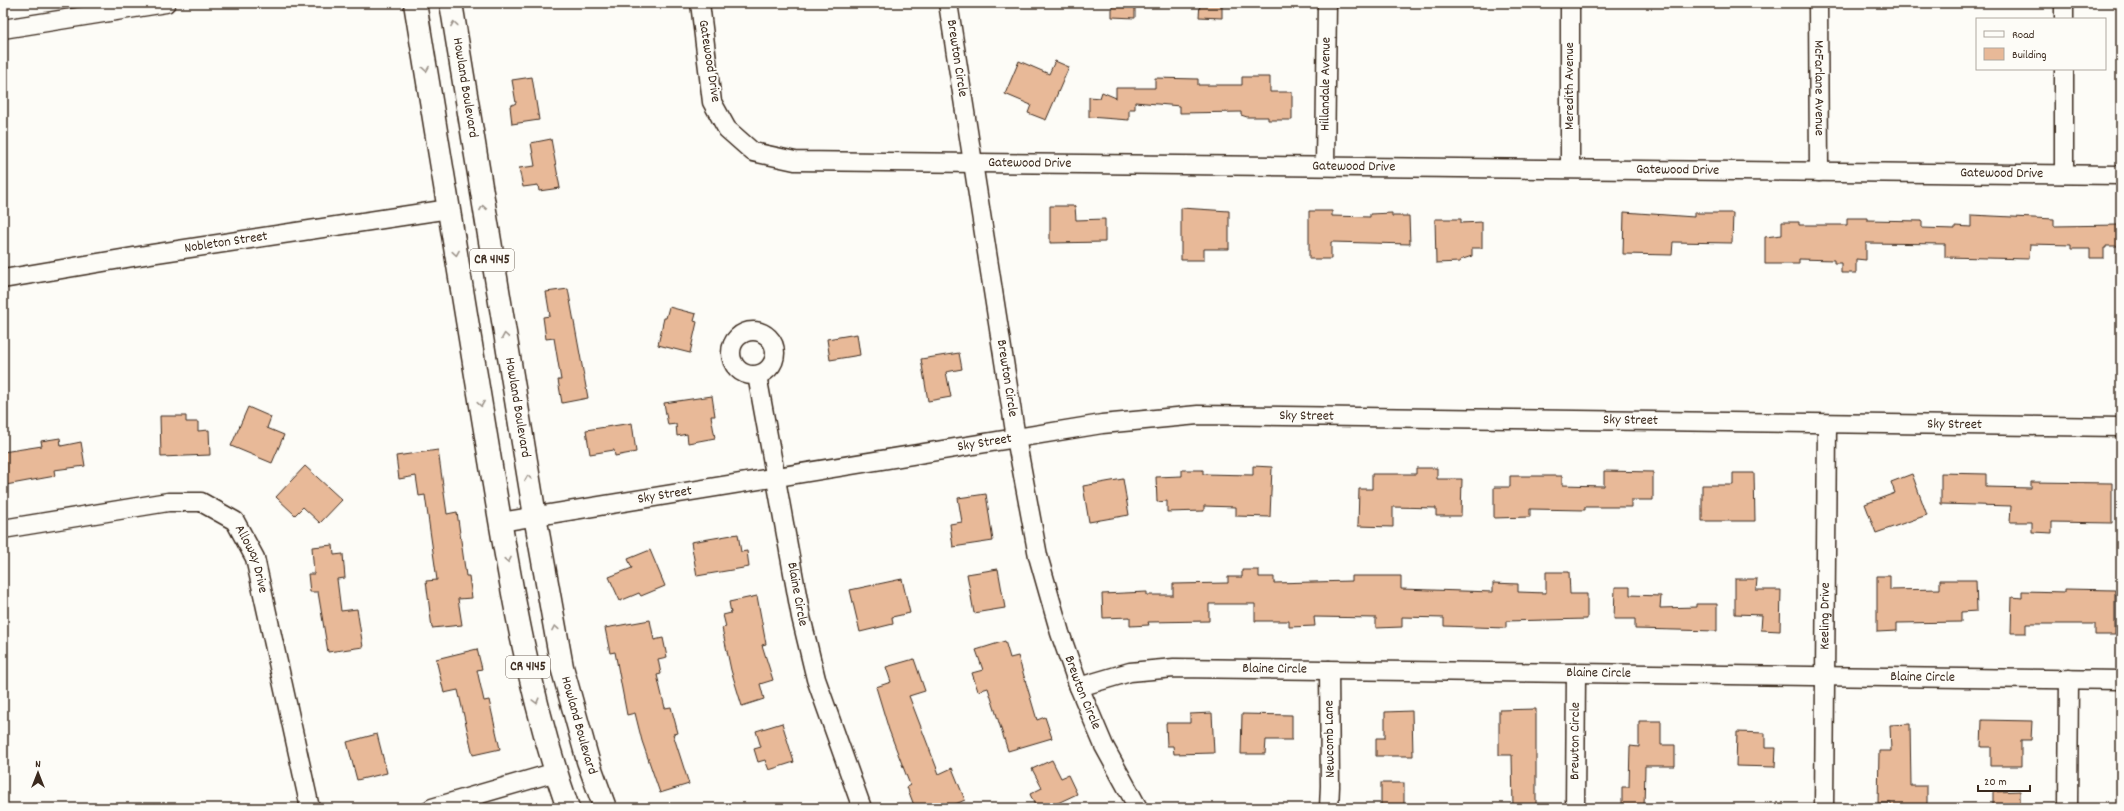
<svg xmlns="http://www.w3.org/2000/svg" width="2124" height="811" font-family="Dekko,sans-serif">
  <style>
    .building { fill: #e8b998; stroke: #3b2a1e }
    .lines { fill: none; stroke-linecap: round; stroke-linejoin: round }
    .minor-casing { stroke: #3b2a1e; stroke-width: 21 }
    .major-casing { stroke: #3b2a1e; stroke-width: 25 }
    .minor { stroke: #fdfcf7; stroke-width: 18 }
    .major { stroke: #fdfcf7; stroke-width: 22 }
    .oneway { stroke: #9c938a }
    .labels { text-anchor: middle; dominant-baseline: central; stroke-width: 4; stroke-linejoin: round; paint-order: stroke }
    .shield { fill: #fdfcf7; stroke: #75695f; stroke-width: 1 }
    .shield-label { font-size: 13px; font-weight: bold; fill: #3b2a1e }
    .street-label { font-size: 14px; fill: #3b2a1e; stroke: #fdfcf7 }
  </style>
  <rect width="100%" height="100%" fill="#fdfcf7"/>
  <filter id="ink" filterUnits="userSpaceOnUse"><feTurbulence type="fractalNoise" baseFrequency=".025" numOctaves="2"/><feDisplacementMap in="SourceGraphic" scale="8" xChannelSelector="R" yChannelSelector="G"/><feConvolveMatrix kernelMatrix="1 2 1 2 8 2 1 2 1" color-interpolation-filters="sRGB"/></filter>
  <g filter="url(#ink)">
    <g class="building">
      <polygon points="1112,3 1135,3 1135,18 1112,17"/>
      <polygon points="1200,3 1222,3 1222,18 1199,17"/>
      <polygon points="1019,61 1049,74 1055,61 1069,67 1046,120 1028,113 1031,105 1005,94"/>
      <polygon points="532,77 539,120 512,124 510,106 516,103 512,80"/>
      <polygon points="1242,77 1270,77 1270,92 1292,92 1292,120 1268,120 1268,117 1247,117 1241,115 1241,112 1180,113 1180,106 1135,102 1135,109 1129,109 1129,120 1089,117 1089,97 1100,98 1102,92 1116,98 1116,88 1155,88 1155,78 1198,79 1198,85 1242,85"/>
      <polygon points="551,139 560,188 539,191 538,185 523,187 519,168 535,166 531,143"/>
      <polygon points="1050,206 1075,206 1076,220 1105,219 1105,242 1050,243"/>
      <polygon points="1181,208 1229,211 1229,249 1204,249 1204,260 1181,260"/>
      <polygon points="1309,211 1332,211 1332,216 1370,217 1370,214 1392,213 1392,216 1409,216 1410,244 1331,242 1331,259 1309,259"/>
      <polygon points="1624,212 1694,217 1694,213 1733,213 1732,243 1673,242 1672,255 1623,254"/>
      <polygon points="1971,215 2054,219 2054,226 2120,225 2120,246 2106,246 2106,248 2104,248 2104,258 2090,258 2090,249 2071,249 2071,245 2030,244 2029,259 1945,257 1945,244 1866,243 1866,260 1856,259 1856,273 1841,273 1841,263 1834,263 1834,260 1799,259 1799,264 1765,264 1765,237 1782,235 1782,222 1799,222 1799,225 1847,225 1847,218 1867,218 1867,220 1922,221 1922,228 1955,229 1955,226 1971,227"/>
      <polygon points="1435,219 1461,219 1461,223 1482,222 1482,248 1472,248 1472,256 1460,260 1460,262 1436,263"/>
      <polygon points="568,289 588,398 562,403 558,380 561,380 554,338 546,339 543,317 550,316 546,292"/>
      <polygon points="669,307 696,314 694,321 697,322 690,353 658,345 664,318 666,318"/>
      <polygon points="857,334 860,355 830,360 827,339"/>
      <polygon points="959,353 962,369 946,372 951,397 928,401 921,359"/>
      <polygon points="712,396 715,416 711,416 715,438 688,443 687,434 677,436 676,424 668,425 664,403"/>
      <polygon points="248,407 271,417 267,428 284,435 272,463 231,446"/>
      <polygon points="160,416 186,416 186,422 198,422 198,431 209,430 210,455 161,457"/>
      <polygon points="632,423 636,452 615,456 614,450 590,454 586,430"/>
      <polygon points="60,438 61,446 81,442 85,466 54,470 55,476 6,485 3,477 3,452 42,446 41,441"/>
      <polygon points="438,450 447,514 457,512 466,576 469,576 472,598 458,599 462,625 432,628 426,581 437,580 425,495 419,496 416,476 399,479 396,456"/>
      <polygon points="305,466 342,500 320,523 303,507 295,515 276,497"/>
      <polygon points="1253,466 1272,467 1270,517 1236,516 1236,507 1204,506 1204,511 1167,512 1167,501 1157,502 1156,477 1182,476 1182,470 1203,470 1203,474 1253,475"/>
      <polygon points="1416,468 1437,468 1437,479 1462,479 1461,516 1436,516 1436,508 1393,507 1393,527 1358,526 1359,489 1372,489 1372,474 1416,474"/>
      <polygon points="1604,471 1653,472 1653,500 1631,500 1631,507 1585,507 1585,510 1530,509 1530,517 1494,518 1494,487 1510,487 1510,476 1562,476 1562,485 1604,486"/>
      <polygon points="1733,473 1754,473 1755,521 1702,521 1702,485 1733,485"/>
      <polygon points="1941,473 1986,474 1986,487 2031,488 2031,482 2112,483 2112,523 2052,522 2052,533 2032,532 2032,522 2010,522 2011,506 1941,504"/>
      <polygon points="1912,474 1927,515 1876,533 1865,504 1895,493 1891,482"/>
      <polygon points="1123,479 1129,515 1089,522 1083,486"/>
      <polygon points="986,494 993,541 953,547 950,524 962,522 958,498"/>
      <polygon points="738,534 741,552 747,551 749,567 697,576 691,542"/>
      <polygon points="333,545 334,555 343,554 345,578 337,579 341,611 357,609 363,647 328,652 318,592 310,592 308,574 314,574 312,547"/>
      <polygon points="650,550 665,586 641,596 639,593 620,601 609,577 632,568 628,559"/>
      <polygon points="998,569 1005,608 974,613 967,574"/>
      <polygon points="1242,570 1259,570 1259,577 1274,577 1274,583 1352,581 1352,576 1401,576 1401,589 1493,592 1493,583 1518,584 1518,592 1546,593 1546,572 1569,572 1570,594 1587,594 1587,619 1506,621 1506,628 1444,626 1444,618 1402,617 1402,627 1376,628 1376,618 1314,617 1315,626 1289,627 1289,621 1255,621 1255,604 1209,604 1209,621 1148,622 1149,625 1130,626 1130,617 1103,618 1102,594 1147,592 1147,595 1173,595 1173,584 1228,583 1228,577 1242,577"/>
      <polygon points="1877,576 1890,576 1890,590 1940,589 1940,580 1976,580 1977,611 1961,612 1961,622 1897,623 1897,631 1877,632"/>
      <polygon points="902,579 910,613 892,617 893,624 860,632 850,590"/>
      <polygon points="1735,579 1757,579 1756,590 1781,590 1780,631 1761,630 1762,615 1735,614"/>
      <polygon points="1615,587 1630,587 1630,595 1661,596 1660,608 1696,607 1696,604 1717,604 1717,631 1635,629 1635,619 1614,619"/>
      <polygon points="2065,589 2115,590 2115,635 2095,635 2095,624 2026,624 2026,633 2011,633 2012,597 2022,598 2022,591 2065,592"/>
      <polygon points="757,596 766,644 762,645 773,680 760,684 764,699 742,706 731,670 722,628 726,627 723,615 731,613 729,602"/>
      <polygon points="650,620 654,640 663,638 667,657 658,659 661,674 657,675 665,708 671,707 678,733 673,734 689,784 660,793 642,741 635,713 627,715 615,652 610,653 605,628"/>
      <polygon points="1005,641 1010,658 1018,656 1037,720 1045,717 1052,738 1008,751 988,688 978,691 972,673 983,670 976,650"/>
      <polygon points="477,649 482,669 477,670 484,701 489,700 500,749 473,755 458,690 444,693 436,659"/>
      <polygon points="914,659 925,691 909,696 939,774 952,768 965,800 946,808 915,808 907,787 910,785 889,730 876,687 891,682 886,667"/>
      <polygon points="1536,709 1536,808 1513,808 1512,755 1499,755 1499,710"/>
      <polygon points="1412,711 1413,756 1376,756 1376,738 1385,738 1385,712"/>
      <polygon points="1212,713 1214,753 1174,754 1173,746 1167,746 1166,723 1190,723 1190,714"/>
      <polygon points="1242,714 1292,715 1292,740 1266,740 1265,754 1241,754"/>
      <polygon points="1982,720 2032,721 2031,740 2021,740 2021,766 1991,766 1991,747 1981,747"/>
      <polygon points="1639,721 1661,721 1661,745 1675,745 1675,766 1645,766 1644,808 1622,808 1622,787 1629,787 1630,746 1639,747"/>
      <polygon points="782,723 794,762 769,770 765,760 758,762 754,749 761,747 756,731"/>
      <polygon points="1910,724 1911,786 1927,786 1927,808 1891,808 1891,803 1878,803 1879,751 1891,751 1890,725"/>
      <polygon points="1737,732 1765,733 1765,748 1776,748 1775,767 1736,766"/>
      <polygon points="377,734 387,773 357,780 347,742"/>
      <polygon points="1052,760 1061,778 1068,775 1077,794 1047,808 1036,808 1030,794 1042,788 1032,769"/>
      <rect x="1381" y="783" width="23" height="25"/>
      <polygon points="2020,791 2020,808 1993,808 1993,792"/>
    </g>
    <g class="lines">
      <g class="minor-casing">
        <g id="minor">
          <path id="s1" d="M700,3L712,102L727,129L753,152L795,161L2121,175"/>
          <path id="s2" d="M948,3L1016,438L1038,556L1060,633L1079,687L1104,746L1138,808"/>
          <path id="s3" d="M1818,3L1819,172"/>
          <polyline points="2064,19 2064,3"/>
          <polyline points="3,29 166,3"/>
          <path id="s4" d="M1325,166L1327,3"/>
          <polyline points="1570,168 1570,3"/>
          <polyline points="2064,174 2064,69"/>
          <path id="s5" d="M3,279L151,254L449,209"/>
          <circle cx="753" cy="353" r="22"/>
          <path id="s6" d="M757,375L801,617L816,679L862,808"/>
          <path id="s7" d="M501,522L1102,424L1198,415L2121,427"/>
          <path id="s8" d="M3,529L168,502H201L235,521L255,558L310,808"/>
          <path id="s9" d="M1079,687L1130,672L1174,668L2121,680"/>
          <polyline points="432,808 556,772"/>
          <polyline points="1329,808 1330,786 1329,670"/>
          <path id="s10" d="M1575,808L1576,673"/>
          <path id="s11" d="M1824,808L1827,425"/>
          <polyline points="2068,808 2069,679"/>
        </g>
      </g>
      <g class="major-casing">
        <g id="major">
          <path d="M415,3C438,145 462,288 485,430C506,557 525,686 568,808"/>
          <path id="s12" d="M451,3L535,516L562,667L588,761L605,808"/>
        </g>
      </g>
      <use href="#minor" class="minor"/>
      <use href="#major" class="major"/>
    </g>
    <defs><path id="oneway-chevron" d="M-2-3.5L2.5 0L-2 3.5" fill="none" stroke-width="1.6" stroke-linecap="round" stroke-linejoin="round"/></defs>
    <g class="oneway">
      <use href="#oneway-chevron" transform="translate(454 24) rotate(-99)"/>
      <use href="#oneway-chevron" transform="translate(426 69) rotate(81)"/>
      <use href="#oneway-chevron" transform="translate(483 208) rotate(-99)"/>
      <use href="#oneway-chevron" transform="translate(456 253) rotate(81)"/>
      <use href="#oneway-chevron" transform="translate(505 336) rotate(-99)"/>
      <use href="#oneway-chevron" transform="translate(481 404) rotate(81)"/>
      <use href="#oneway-chevron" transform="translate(528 478) rotate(-99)"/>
      <use href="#oneway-chevron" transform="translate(508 560) rotate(79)"/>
      <use href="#oneway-chevron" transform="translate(555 628) rotate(-100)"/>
      <use href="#oneway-chevron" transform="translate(536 701) rotate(75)"/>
    </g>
  </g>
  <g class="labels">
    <g class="shield">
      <rect x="470" y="249" width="44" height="22" rx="3"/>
      <rect x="506" y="656" width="44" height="22" rx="3"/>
    </g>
    <g class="shield-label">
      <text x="492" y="260">CR 4145</text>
      <text x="528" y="667">CR 4145</text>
    </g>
    <g class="street-label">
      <text stroke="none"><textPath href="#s2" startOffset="56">Brewton Circle</textPath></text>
      <text transform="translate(709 61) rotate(81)">Gatewood Drive</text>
      <text stroke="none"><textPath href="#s4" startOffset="82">Hillandale Avenue</textPath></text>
      <text transform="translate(1570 86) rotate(-90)">Meredith Avenue</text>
      <text stroke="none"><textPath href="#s12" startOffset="86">Howland Boulevard</textPath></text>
      <text stroke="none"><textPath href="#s3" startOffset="85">McFarlane Avenue</textPath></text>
      <text stroke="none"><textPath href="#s1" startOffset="443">Gatewood Drive</textPath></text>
      <text stroke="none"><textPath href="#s1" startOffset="767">Gatewood Drive</textPath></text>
      <text stroke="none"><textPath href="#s1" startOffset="1091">Gatewood Drive</textPath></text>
      <text stroke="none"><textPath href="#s1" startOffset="1415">Gatewood Drive</textPath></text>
      <text stroke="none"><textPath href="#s5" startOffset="226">Nobleton Street</textPath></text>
      <text stroke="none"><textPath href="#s2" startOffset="380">Brewton Circle</textPath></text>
      <text stroke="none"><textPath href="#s12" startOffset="410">Howland Boulevard</textPath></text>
      <text stroke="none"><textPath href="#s7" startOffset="814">Sky Street</textPath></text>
      <text stroke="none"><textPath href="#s7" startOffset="1138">Sky Street</textPath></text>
      <text stroke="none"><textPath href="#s7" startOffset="1462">Sky Street</textPath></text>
      <text stroke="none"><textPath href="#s7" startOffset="490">Sky Street</textPath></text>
      <text stroke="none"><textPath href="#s7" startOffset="166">Sky Street</textPath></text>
      <text stroke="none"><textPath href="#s8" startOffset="281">Alloway Drive</textPath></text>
      <text stroke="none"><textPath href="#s6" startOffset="223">Blaine Circle</textPath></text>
      <text stroke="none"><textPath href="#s11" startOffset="192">Keeling Drive</textPath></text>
      <text stroke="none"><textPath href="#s9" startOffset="198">Blaine Circle</textPath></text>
      <text stroke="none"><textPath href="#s9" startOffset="522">Blaine Circle</textPath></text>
      <text stroke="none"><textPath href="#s9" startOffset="846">Blaine Circle</textPath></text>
      <text stroke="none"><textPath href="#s2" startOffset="704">Brewton Circle</textPath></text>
      <text stroke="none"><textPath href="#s12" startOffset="734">Howland Boulevard</textPath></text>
      <text transform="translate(1330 739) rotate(-91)">Newcomb Lane</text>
      <text stroke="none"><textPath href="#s10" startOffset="67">Brewton Circle</textPath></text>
    </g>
  </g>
  <rect width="2124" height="811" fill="none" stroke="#fdfcf7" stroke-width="16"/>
  <rect x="8" y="8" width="2108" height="795" fill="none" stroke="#3b2a1e" stroke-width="1.5" filter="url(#ink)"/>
  <rect x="1976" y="18" width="130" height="52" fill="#fdfcf7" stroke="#afa8a0"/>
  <rect x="1984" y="31" width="20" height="6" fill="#fdfcf7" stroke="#afa8a0"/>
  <text x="2012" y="38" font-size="12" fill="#3b2a1e">Road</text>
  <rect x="1984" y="48" width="20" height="12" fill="#e8b998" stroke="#afa8a0"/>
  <text x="2012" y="58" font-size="12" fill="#3b2a1e">Building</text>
  <g transform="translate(38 773)" stroke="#fdfcf7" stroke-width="3" paint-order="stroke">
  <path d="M0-3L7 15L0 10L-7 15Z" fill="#3b2a1e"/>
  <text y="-6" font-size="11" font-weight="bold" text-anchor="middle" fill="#3b2a1e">N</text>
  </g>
  <path d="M1978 785v6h52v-6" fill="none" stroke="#3b2a1e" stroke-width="2"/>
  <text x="1984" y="785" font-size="12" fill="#3b2a1e" stroke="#fdfcf7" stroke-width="3" paint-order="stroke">20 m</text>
</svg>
